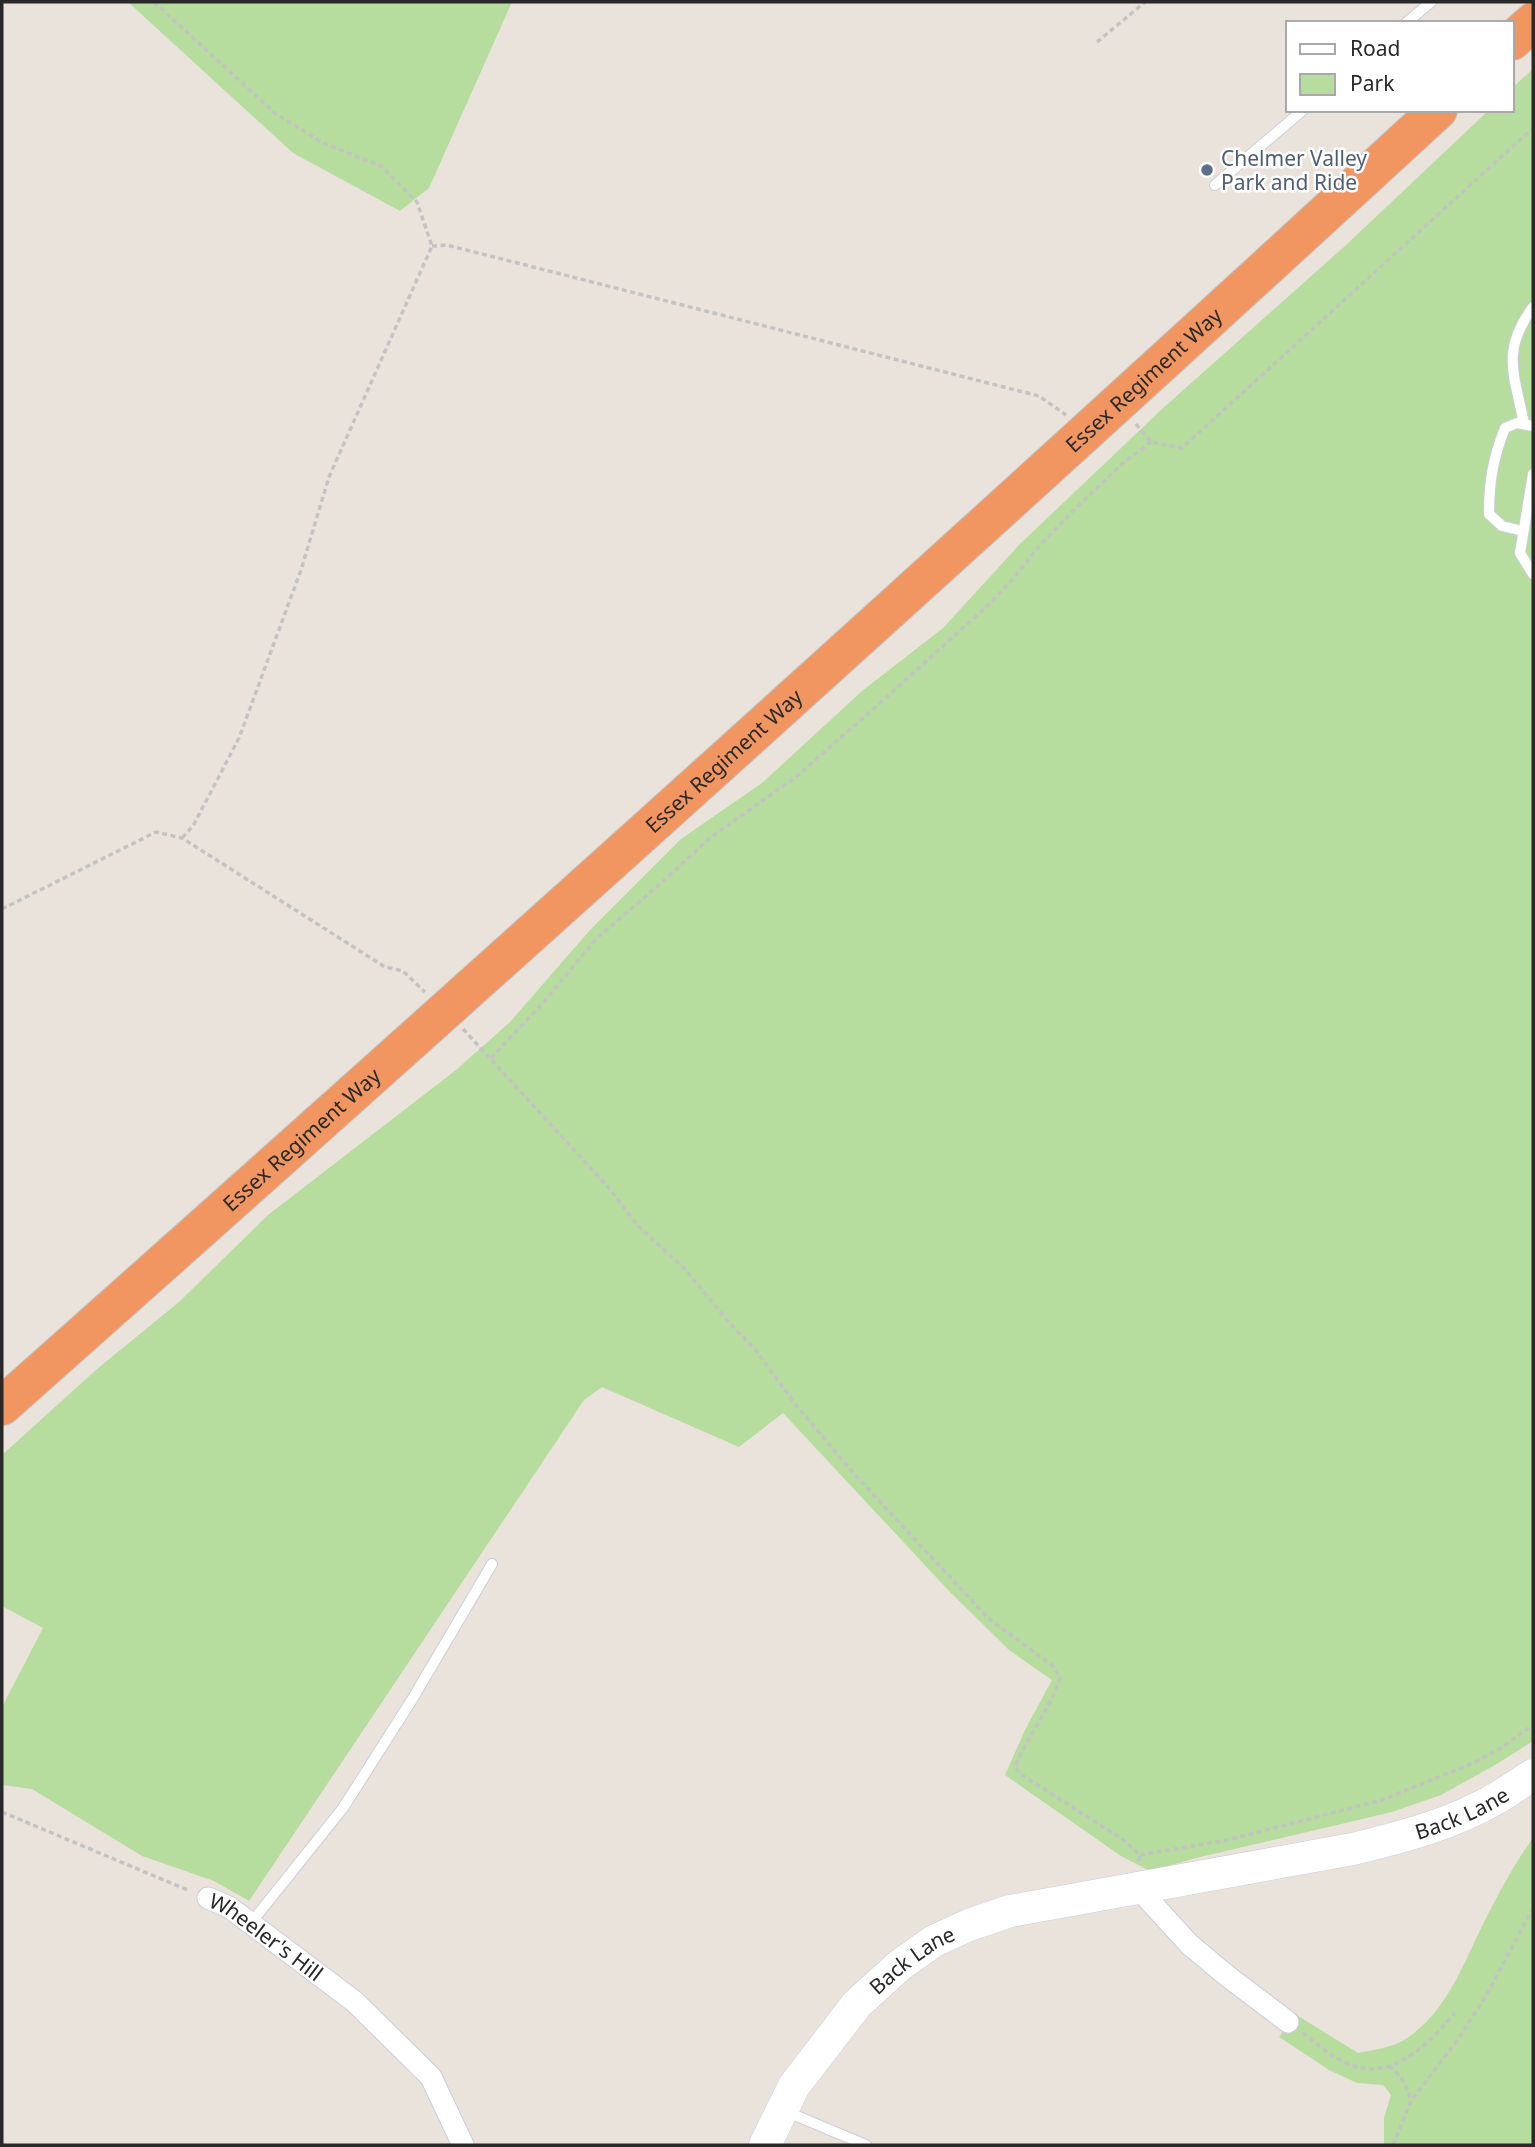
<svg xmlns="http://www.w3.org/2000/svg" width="1535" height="2147" font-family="'Noto Sans',sans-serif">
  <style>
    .green { fill: #b6dd9d }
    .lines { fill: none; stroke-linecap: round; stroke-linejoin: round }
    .lane-casing { stroke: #cbceda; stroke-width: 12 }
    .street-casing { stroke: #cbceda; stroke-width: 23 }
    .secondary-casing { stroke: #cbceda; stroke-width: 33 }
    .highway-casing { stroke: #c3c3c3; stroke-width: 40 }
    .path { stroke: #c3c3c3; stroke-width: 3.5; stroke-dasharray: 5 3.5; stroke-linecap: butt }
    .lane { stroke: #fff; stroke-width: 10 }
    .street { stroke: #fff; stroke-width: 21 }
    .secondary { stroke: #fff; stroke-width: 32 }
    .highway { stroke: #f19661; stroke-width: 38 }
    .service-dot { fill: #5c6f8a; stroke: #fff; stroke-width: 2.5 }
    .labels { text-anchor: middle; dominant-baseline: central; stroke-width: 5; stroke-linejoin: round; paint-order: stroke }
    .service-label { font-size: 21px; fill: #4e5e75; stroke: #fff; text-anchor: start }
    .street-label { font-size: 21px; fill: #292929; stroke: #fff }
  </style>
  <rect width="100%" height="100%" fill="#eae3dc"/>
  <g class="green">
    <polygon points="128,2 512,2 429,188 400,211 293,153"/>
    <polygon points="1533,69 1533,1741 1495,1765 1441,1795 1392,1812 1196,1858 1150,1871 1121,1856 1005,1775 1025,1730 1052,1680 1009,1650 949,1591 783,1413 739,1447 602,1387 584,1400 249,1901 214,1881 142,1856 32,1789 2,1785 2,1707 43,1628 2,1606 2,1455 97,1369 179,1302 268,1215 456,1070 510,1022 590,930 681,839 762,783 862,691 943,628 1020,544 1162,409 1345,246 1489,110 1512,110 1512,88"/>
    <path d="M1533,1838V2145H1384V2118L1391,2095L1383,2085L1357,2083L1329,2070L1279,2037L1295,2014L1358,2053C1372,2050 1391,2048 1404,2040C1447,2013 1463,1964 1484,1922C1499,1893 1514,1864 1533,1838Z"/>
  </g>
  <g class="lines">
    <g class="lane-casing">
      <g id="lane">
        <polyline points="1406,23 1431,2"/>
        <polyline points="1215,185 1303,110"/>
        <path d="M1524,424C1515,375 1500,352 1533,307"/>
        <polyline points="1533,474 1520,553 1533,574"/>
        <path d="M1523,531L1502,526L1489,514C1489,482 1493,458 1505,428L1517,423L1533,426"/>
        <polyline points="251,1923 343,1808 413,1698 492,1564"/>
        <polyline points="785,2111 866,2145"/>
      </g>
    </g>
    <g class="street-casing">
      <g id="street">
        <polyline points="1137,1887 1189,1944 1226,1975 1288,2022"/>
        <path id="s1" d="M208,1898L229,1907L355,2002L431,2077L463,2145"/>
      </g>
    </g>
    <g class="secondary-casing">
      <g id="secondary">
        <path id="s2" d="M765,2145L794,2086L857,2004L900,1965L934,1941L969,1925L1010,1911L1353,1849C1402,1837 1453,1824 1497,1798C1509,1791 1521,1782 1533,1775"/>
      </g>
    </g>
    <g class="highway-casing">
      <g id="highway">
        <polyline points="1512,41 1533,22"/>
        <path id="s3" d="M2,1406C484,978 963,547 1438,110"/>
      </g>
    </g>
    <g class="path">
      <polyline points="154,2 276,114 323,143 381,166 417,202 432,246 329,477 301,570 239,738 193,826 182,838"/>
      <polyline points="1097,42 1145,2"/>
      <polyline points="432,246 447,245 1039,396 1066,415"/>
      <polyline points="1136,424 1151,442 1182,448 1533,128"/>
      <polyline points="2,909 156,832 182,838 385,967 403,971 425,992"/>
      <path d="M463,1029L609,1188L638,1226L685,1269L731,1325L755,1349L795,1404L856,1476L988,1618L1053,1666L1060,1678C1050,1710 1027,1736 1015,1767L1022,1775L1122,1839L1140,1855L1139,1863"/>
      <polyline points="491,1058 542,1004 597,938 660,884 710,838 797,776 880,703 984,609 1013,579 1041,544 1077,507 1123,463 1151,442"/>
      <polyline points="2,1812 190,1891"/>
      <polyline points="1140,1855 1228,1840 1382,1800 1471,1764 1501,1748 1533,1725"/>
      <path d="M1303,2033C1318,2045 1335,2060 1354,2066C1395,2080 1431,2041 1455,2013"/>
      <path d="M1389,2066C1403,2077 1406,2085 1411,2101"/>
      <polyline points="1393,2145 1411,2101 1459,2038 1487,1994 1533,1908"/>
    </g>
    <use href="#lane" class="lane"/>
    <use href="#street" class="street"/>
    <use href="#secondary" class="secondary"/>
    <use href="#highway" class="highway"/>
  </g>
  <circle class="service-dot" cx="1207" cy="170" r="7"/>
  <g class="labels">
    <g class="service-label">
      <text x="1221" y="158">Chelmer Valley<tspan x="1221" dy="24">Park and Ride</tspan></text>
    </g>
    <g class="street-label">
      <text stroke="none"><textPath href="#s3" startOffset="1535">Essex Regiment Way</textPath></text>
      <text stroke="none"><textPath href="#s3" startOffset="968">Essex Regiment Way</textPath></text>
      <text stroke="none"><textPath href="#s3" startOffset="401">Essex Regiment Way</textPath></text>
      <text stroke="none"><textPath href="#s2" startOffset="814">Back Lane</textPath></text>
      <text stroke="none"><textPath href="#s1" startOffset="70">Wheeler's Hill</textPath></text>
      <text stroke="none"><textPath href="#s2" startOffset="240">Back Lane</textPath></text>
    </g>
  </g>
  <rect width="1535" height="2147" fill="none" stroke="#292929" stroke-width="7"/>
  <rect x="1286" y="21" width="228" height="91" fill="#ffffff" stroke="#a9a9a9" stroke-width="2"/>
  <rect x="1300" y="44" width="35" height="10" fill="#ffffff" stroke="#a9a9a9" stroke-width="2"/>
  <text x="1350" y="56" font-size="21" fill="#292929">Road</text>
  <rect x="1300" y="74" width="35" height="21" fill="#b6dd9d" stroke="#a9a9a9" stroke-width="2"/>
  <text x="1350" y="91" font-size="21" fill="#292929">Park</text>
</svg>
